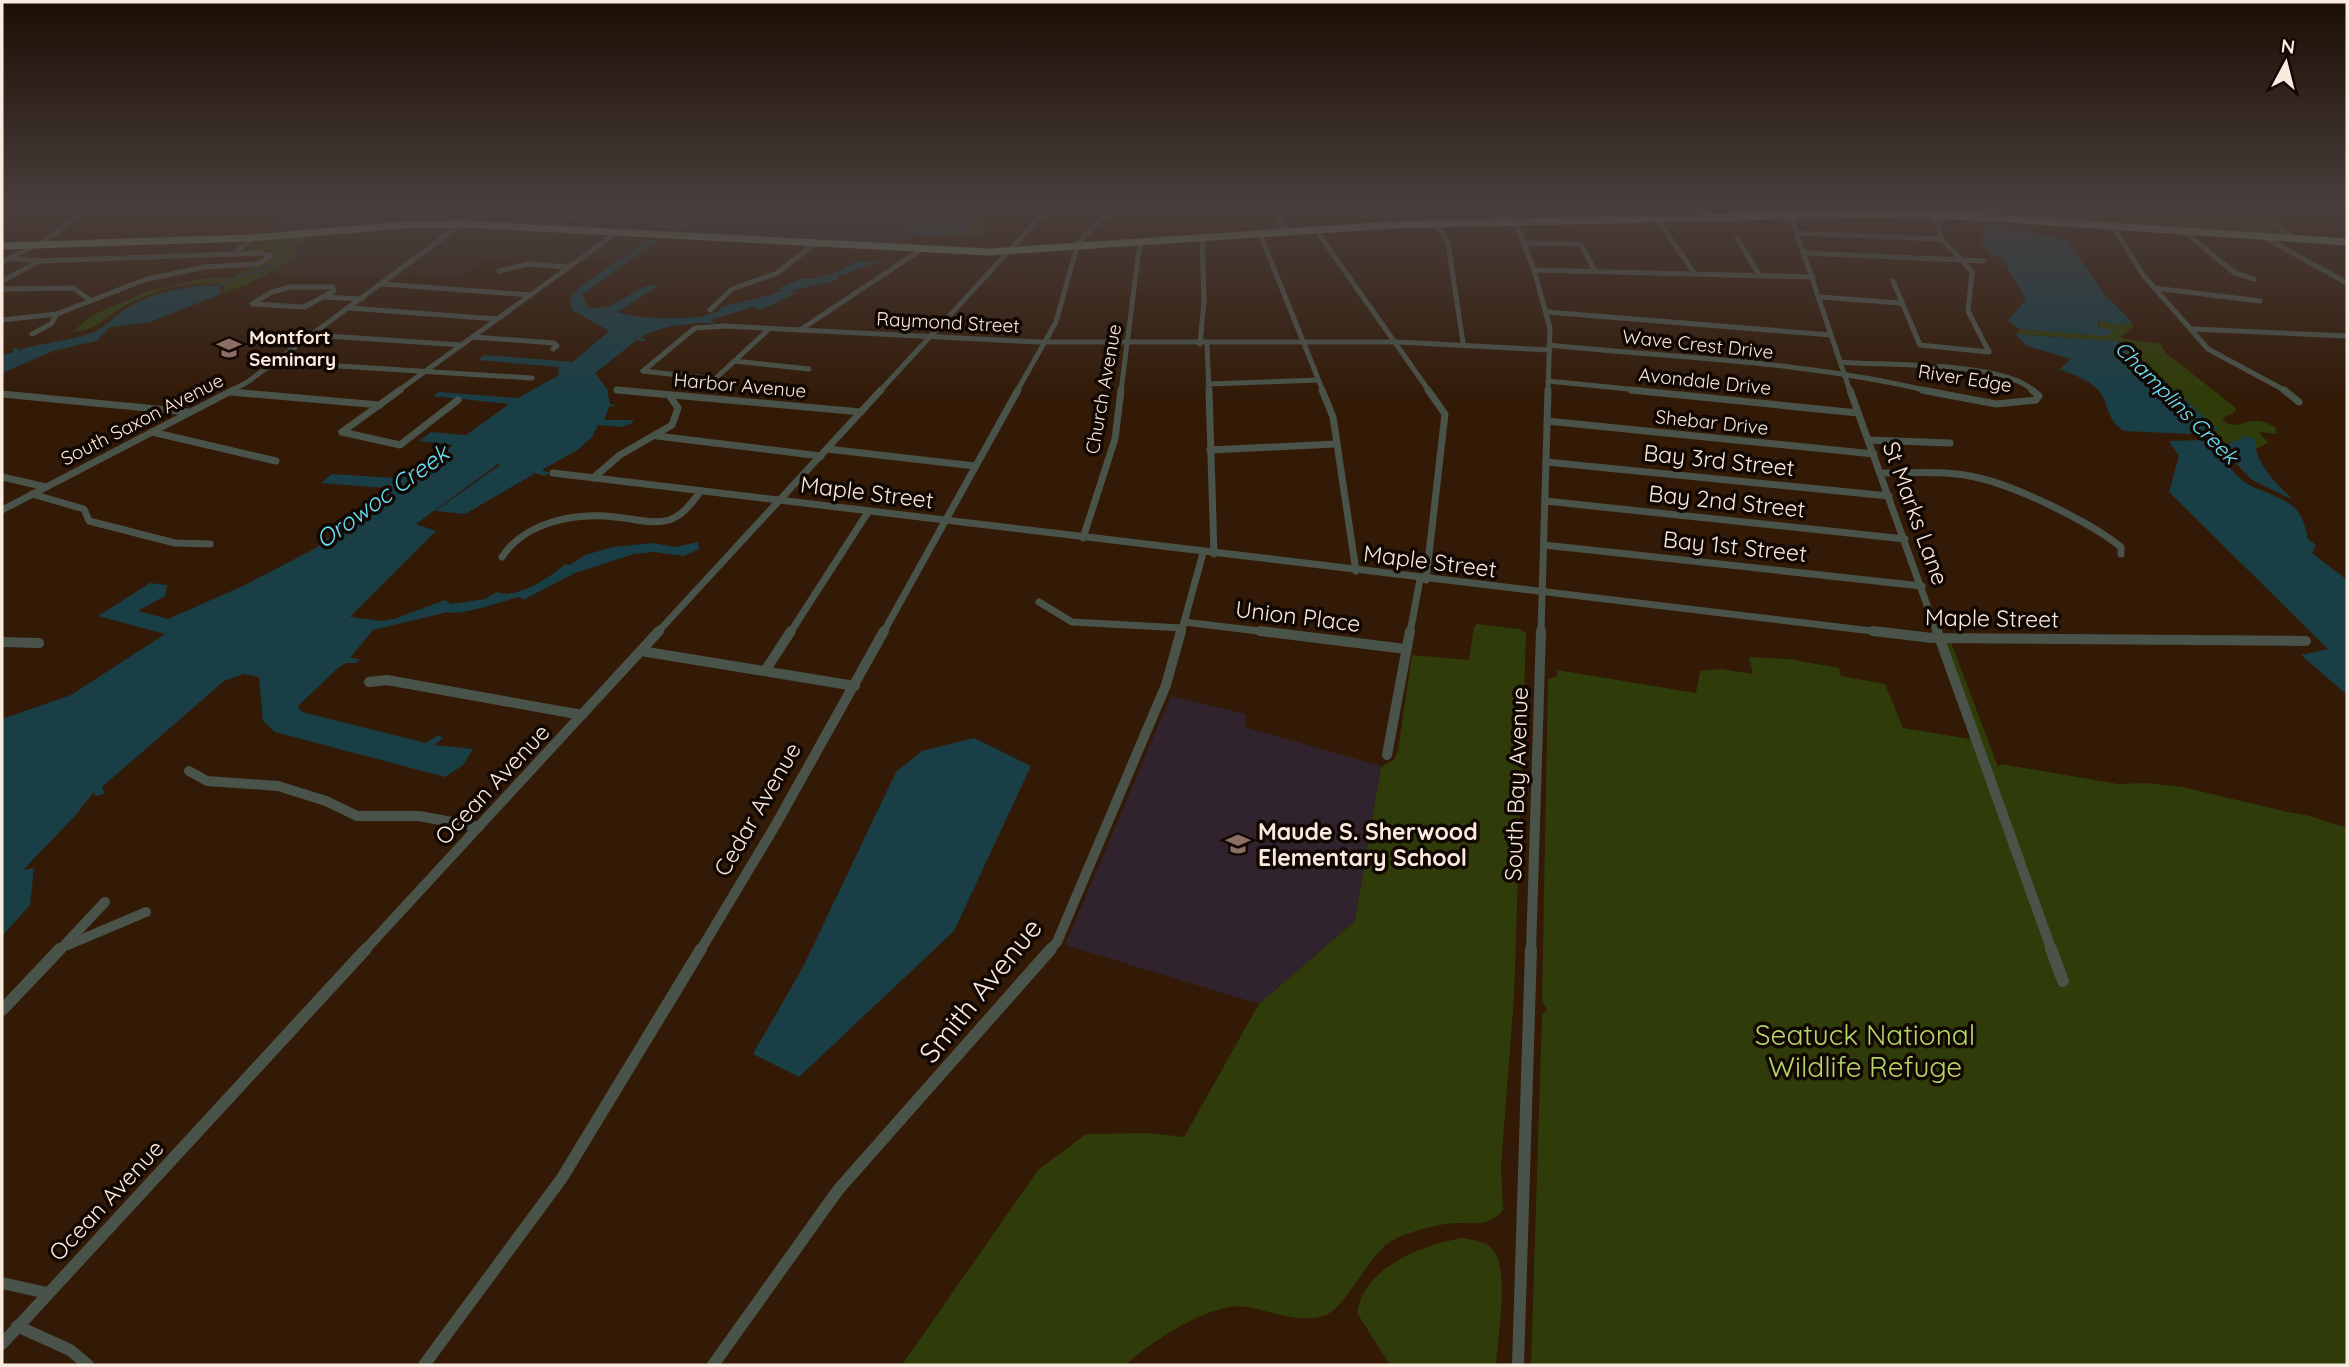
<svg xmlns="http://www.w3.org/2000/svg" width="2349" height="1367" font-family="Quicksand,sans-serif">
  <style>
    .commercial { fill: #34241a }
    .education { fill: #31232e }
    .green { fill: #2f3b08 }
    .water { fill: #193e46 }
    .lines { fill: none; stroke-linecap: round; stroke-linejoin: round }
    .stream { stroke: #193e46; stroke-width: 2 }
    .river { fill: #193e46; fill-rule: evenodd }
    .minor-far3 { stroke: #495349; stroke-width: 5 }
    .minor-far2 { stroke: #495349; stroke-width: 7 }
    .minor-far1 { stroke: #495349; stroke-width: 10 }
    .minor { stroke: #495349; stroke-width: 12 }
    .major { stroke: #6f8570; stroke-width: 7 }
    .labels { text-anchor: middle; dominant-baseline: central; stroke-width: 7; stroke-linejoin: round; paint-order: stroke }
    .far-street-label { font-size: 19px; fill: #fbeade; stroke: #120803 }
    .far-poi-label { font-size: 19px; font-weight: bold; fill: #fbeade; stroke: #120803; text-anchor: start }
    .far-water-label { font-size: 21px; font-style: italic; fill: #6ae2fb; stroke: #120803 }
    .street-label { font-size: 23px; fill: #fbeade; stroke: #120803 }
    .poi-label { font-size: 23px; font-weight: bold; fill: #fbeade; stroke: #120803; text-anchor: start }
    .water-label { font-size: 24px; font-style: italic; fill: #6ae2fb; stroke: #120803 }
    .near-street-label { font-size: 28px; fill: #fbeade; stroke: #120803 }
    .near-park-label { font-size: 28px; fill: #b5d568; stroke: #120803 }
  </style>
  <rect width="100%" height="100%" fill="#321a07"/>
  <polygon class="commercial" points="297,206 586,209 576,217 640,221 643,225 661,229 614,263 575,259 567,265 486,259 461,276 405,273 395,279 271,273 290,260 285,251 306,237 263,239"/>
  <g class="education">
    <polygon points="627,206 940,206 942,209 901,232 903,234 894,245 664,233 668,228 644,225 641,221 650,211 624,209"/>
    <polygon points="1171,696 1245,714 1245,727 1381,766 1355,921 1259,1004 1065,945"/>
  </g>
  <g class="green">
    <polygon points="991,206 1001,206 980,224 992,228 980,239 934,236 953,235"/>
    <polygon points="1987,206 2062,215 2069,209 2066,206 2245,206 2292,237 1968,214 1989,213"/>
    <path d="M310,236L292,248L295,254C282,271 243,286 223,293L224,285C190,279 149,291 120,309C102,320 94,331 72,332L93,315L146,292L200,279L231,278L275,257L270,250L244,252L256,242Z"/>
    <path d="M2097,320L2118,325L2132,322L2133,327L2120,338L2160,344L2166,353L2236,408V411L2222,419C2235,432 2243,419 2259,421C2264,421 2270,425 2275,427L2277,434L2259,432L2268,443L2256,449L2242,435V439L2216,448L2198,435H2212L2120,341L2016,334L2020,329L2104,336Z"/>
    <path d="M1477,624L1519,629L1526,633L1514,997L1501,1166L1503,1210C1488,1228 1476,1222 1455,1223C1437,1224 1409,1232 1393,1240C1371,1251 1347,1306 1326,1315C1302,1325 1271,1311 1247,1307C1213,1300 1149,1343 1125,1365H902L1038,1170L1086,1134L1149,1133L1184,1137L1259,1004L1355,921L1381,767L1394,760L1398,750L1412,655L1469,660L1474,627Z"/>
    <path d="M1949,637L1998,767L2001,764L2118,784L2146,783L2182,787L2292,813C2312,814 2328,824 2347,827V1365H1531L1542,1014L1547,1010L1542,1001L1548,679L1557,676V670L1696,693L1700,671L1721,669L1753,674L1749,657L1789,659L1839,668L1841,676L1885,684L1903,728L1976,740L1941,640Z"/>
    <path d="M1462,1238C1474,1240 1490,1242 1496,1254C1508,1279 1498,1336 1496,1365H1390L1357,1313C1364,1267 1422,1245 1462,1238Z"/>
  </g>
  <g class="water">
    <path d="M627,206H735V209C711,228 675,232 644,225L641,221L651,211L624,209Z"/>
    <polygon points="940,206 991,206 962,233 934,236 900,232 942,209"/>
    <polygon points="1985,221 2067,240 2105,295 2132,322 2118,325 2097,320 2099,328 2116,330 2104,336 2020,329 2008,321 2026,299 2002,258 1990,254 1981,243"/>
    <path d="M650,240H658L582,295L589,308C626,310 629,283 660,285L617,312C636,319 697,322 716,312C723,309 718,308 725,306C745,300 762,299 782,290L776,289L801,279L824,278L857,261L878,262L837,277V280L791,291L796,293L761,310L752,307L711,320L718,324C703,321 657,325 640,338L646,339L644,341L637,340L595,373L607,389L610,404L616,405L609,407L604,420H634L632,423L622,427L598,425L592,437L579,449L542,470L550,473L544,476L531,472L534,474L465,514L435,511L500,465L498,464L416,524L436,531L350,617L381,621L394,619L445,600L451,604L485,599L497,592C516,600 551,577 565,564L570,565L585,555L613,547L653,543L675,547L698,542L699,549L684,556L654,552L634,554L575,573L523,600L519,597C502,601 462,616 448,612L373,630L350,658L360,659L356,663H346L339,667L298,706L302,712L426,743L438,735L443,738L434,745L473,749L463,765L445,777L275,732L263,721L259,677L244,674L224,681L102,787L104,794L96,796L94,792L74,817L23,870L34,868L30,905L2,936V719L71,695L165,634L98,616L150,583L167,585L165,596L138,611L168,619L245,585L314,549L387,493L386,488L321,483L332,474L395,478L411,474L453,445L419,441L431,432L466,435L509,404L433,396L439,392L518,398L559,375L558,367L478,360L485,355L573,362L609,331L572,310L570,297L584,283Z"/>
    <path d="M207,285L219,286L222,291L216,296L150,322L110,327L96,341L53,351L2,373V355L14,352L12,349L17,347L21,352V349C43,343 74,340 94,332C108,326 116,314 129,307C152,293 181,288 207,285Z"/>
    <path d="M2015,334L2120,341L2218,429L2212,435L2124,431C2108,422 2109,406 2100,392C2091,380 2073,375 2060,369L2071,359L2027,346Z"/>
    <path d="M2242,435L2255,439C2254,463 2277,484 2293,500L2252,480L2224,451L2225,445L2241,439Z"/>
    <path d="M2203,440C2222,451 2228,471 2246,483C2262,493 2288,497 2299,513C2304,520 2306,531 2308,539L2316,545L2312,553L2347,580V695L2301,655L2328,649L2169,492L2179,456L2169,441Z"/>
    <polygon points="974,738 1031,766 954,931 799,1077 753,1054 803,967 896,772 922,751"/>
  </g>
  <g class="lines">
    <g class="stream">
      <polyline points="1995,215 2070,217 2065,214"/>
      <polyline points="898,244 910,234"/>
      <polyline points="874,263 884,261"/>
      <polyline points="815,279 828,275"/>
      <polyline points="218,286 278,262 288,242 307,236"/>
    </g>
    <polygon class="river" points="1968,206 1980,206 1995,215 1988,217"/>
    <g class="minor-far3">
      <polyline points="1274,206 1285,232"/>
      <polyline points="1381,206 1391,225"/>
      <polyline points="1479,206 1488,213 1517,221"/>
      <polyline points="1925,206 1934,216 1942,239 1972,272 1968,311 1989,352"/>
      <polyline points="2246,206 2294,238"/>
      <polyline points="1791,216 1850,391"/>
      <polyline points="1657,219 1695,274"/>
      <polyline points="1515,221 1534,270 1550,328 1548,391"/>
      <polyline points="1436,224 1448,243 1463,342"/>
      <polyline points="2112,226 2144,276 2208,349 2286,391"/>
      <polyline points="554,229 586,206"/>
      <polyline points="1316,230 1429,391"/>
      <polyline points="2182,230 2235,273 2254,279"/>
      <polyline points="1797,233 1942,239"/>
      <polyline points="1260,234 1323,391"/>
      <polyline points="2262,236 2347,283"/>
      <polyline points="1737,238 1760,276"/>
      <polyline points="1523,243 1581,244 1595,271"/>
      <polyline points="1804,253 1984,261"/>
      <polyline points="231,254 251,241"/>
      <polyline points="2,262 44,241 93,206"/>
      <polyline points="1534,270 1813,277"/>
      <polyline points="499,271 527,264 569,267"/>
      <polyline points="2,281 40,261"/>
      <polyline points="1893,281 1920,345 1989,352"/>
      <polyline points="383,284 531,295"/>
      <polygon points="290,287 332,287 334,291 304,307 252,304 272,292"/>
      <polyline points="2154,288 2260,301"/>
      <polyline points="2,289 73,288 90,300"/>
      <polyline points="324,297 362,299"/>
      <polyline points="1820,297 1900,303"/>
      <polyline points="349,308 497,319"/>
      <polyline points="710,310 732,289 777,273 814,244"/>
      <polyline points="1547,312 1831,335"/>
      <polyline points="2,320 57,314 144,280 205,267 258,264 271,256 261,253 40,261 11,258"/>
      <polyline points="2192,329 2347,336"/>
      <polyline points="800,330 922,249"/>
      <polyline points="32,334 51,324 57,314"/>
      <polyline points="313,335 462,345"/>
      <polyline points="473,337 554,343 557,346 553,349"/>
      <polyline points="1200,344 1204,301 1202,238"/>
      <polyline points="1207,344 1209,391"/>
      <path d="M1549,345C1676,358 1805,361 1929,391"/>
      <polyline points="734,361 809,369"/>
      <polyline points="275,362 532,378"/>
      <path d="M1840,362C1885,366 2003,361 2034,391"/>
      <polyline points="643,371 695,328 725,326 1038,342 1398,342 1550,350"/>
      <polyline points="643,371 715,379 769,329"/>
      <polyline points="1548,381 1648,391"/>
      <polyline points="1208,384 1318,380"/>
      <polyline points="617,390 631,391"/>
      <polyline points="230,391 246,383 486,206"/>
      <polyline points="398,391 616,233"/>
      <polyline points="880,391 1043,214 1055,206"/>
      <polyline points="1017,391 1056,322 1078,243 1115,206"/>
      <polyline points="1121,391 1140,242"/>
    </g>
    <g class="minor-far2">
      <polyline points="617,390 861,412"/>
      <polyline points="1209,390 1214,554"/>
      <polyline points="1322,390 1333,417 1356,571"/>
      <polyline points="1631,390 1858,413"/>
      <polyline points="1850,390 1937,633"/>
      <polyline points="1922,390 1996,404 2036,400 2039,396 2032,390"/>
      <polyline points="2284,390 2299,402"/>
      <polyline points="231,392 380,405"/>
      <polyline points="2,394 188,412"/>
      <polyline points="1547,421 1874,454"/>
      <polyline points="152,432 276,461"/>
      <polyline points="342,432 400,390"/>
      <polyline points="342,432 400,445 458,400"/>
      <polyline points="657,436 821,456"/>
      <polyline points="1869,440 1950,443"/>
      <polyline points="827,449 975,466"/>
      <polyline points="1210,450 1336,444"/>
      <polyline points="1546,462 1889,496"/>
      <polyline points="553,473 1889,633"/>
      <path d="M1881,473C1913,473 1947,470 1979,478C2018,487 2090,522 2121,547V554"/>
      <polyline points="2,477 46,487"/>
      <polyline points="593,478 620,455 672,425 678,408 669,395"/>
      <polyline points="32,494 84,509 89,521 175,543 210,544"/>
      <polyline points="1545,501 1905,539"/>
      <polyline points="2,510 233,390"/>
      <polyline points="1083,538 1115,439 1121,390"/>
      <polyline points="1544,545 1922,586"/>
      <path d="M502,557C525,522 575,512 615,517C632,518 652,525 669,520C683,516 692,502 701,491"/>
      <polyline points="1426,580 1445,414 1428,390"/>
      <polyline points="1039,602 1072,622 1182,628"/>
      <polyline points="1184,622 1275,633"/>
      <polyline points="657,633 881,390"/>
      <polyline points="790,633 868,512"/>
      <polyline points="883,633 1018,390"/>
      <polyline points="1181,633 1203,553"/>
      <polyline points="1410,633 1420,579"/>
      <polyline points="1541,633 1548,390"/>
    </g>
    <g class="minor-far1">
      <polyline points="1260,631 1406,649"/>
      <polyline points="1873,631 1932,638 2306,641"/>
      <polyline points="1937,631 2052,951"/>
      <polyline points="2,642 39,643"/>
      <polyline points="641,651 855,686"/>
      <polyline points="765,671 791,631"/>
      <polyline points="369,682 387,680 582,715"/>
      <polyline points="1387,755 1410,631"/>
      <polyline points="189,771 207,781 278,786 326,801 357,816 419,816 479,827"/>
      <polyline points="68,945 146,912"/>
      <polyline points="59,951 105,902"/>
      <polyline points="364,951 659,631"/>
      <polyline points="700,951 775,826 884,631"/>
      <polyline points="1049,951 1057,942 1166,685 1181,631"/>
      <polyline points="1531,951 1541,631"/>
    </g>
    <g class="minor">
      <polyline points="2051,949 2063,981"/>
      <polyline points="2,1010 60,949"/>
      <polyline points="2,1283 47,1293"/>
      <polyline points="17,1326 70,1350 88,1365"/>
      <polyline points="2,1344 366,949"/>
      <polyline points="424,1365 562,1178 701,949"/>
      <polyline points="713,1365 838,1190 1051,949"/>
      <polyline points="1518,1365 1531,949"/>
    </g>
    <g class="major">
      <polyline points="1701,206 1712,218"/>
      <polyline points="2,246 250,238 404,225 462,224 989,252 1391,225 1872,214 1978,217 2347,242"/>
    </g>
  </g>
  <linearGradient id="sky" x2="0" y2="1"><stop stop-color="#1c0e04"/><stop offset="0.52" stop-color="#493e3c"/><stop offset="1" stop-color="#493e3c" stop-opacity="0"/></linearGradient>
  <rect width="2349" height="398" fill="url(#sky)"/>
  <defs>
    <g id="school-bare" transform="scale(1.89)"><path d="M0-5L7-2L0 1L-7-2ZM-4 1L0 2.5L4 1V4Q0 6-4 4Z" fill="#8d6e63" stroke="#120803" stroke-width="2.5" paint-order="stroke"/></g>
  </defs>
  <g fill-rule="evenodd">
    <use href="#school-bare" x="229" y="348"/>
    <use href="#school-bare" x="1238" y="844"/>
  </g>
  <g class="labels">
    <g class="far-street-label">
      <text transform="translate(948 322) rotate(3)">Raymond Street</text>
      <text transform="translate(1698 344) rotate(6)">Wave Crest Drive</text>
      <text transform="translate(1965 378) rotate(9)">River Edge</text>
      <text transform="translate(1705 381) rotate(6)">Avondale Drive</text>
      <text transform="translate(740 385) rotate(5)">Harbor Avenue</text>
      <text transform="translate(1103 389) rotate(-80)">Church Avenue</text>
      <text transform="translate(142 419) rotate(-27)">South Saxon Avenue</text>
      <text transform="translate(1712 422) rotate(6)">Shebar Drive</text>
    </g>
    <g class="far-poi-label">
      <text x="249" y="337">Montfort<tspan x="249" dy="22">Seminary</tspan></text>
    </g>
    <g class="far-water-label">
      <text transform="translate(2177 402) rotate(45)">Champlins Creek</text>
    </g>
    <g class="street-label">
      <text transform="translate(1719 460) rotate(6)">Bay 3rd Street</text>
      <text transform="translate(867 492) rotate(7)">Maple Street</text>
      <text transform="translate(1727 501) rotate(6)">Bay 2nd Street</text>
      <text transform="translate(1916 513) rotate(70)">St Marks Lane</text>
      <text transform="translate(1735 546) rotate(6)">Bay 1st Street</text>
      <text transform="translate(1430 561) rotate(7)">Maple Street</text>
      <text transform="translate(1298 616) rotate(7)">Union Place</text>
      <text transform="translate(1992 618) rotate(1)">Maple Street</text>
      <text transform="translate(492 784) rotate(-47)">Ocean Avenue</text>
      <text transform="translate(1516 784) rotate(-88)">South Bay Avenue</text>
      <text transform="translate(757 809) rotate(-60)">Cedar Avenue</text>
      <text transform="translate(106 1200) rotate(-47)">Ocean Avenue</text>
    </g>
    <g class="poi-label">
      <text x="1258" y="831">Maude S. Sherwood<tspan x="1258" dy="26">Elementary School</tspan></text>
    </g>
    <g class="water-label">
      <text transform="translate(382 496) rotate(-36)">Orowoc Creek</text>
    </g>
    <g class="near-street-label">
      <text transform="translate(980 990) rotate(-51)">Smith Avenue</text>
    </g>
    <g class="near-park-label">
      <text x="1865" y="1034">Seatuck National<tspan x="1865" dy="32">Wildlife Refuge</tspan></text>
    </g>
  </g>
  <rect width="2349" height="1367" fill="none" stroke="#fbeade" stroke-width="7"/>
  <g transform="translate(2286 63) rotate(7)" stroke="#120803" stroke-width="5" paint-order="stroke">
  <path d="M0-5L12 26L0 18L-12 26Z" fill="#fbeade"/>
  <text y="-10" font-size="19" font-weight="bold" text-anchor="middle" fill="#fbeade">N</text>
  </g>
</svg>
